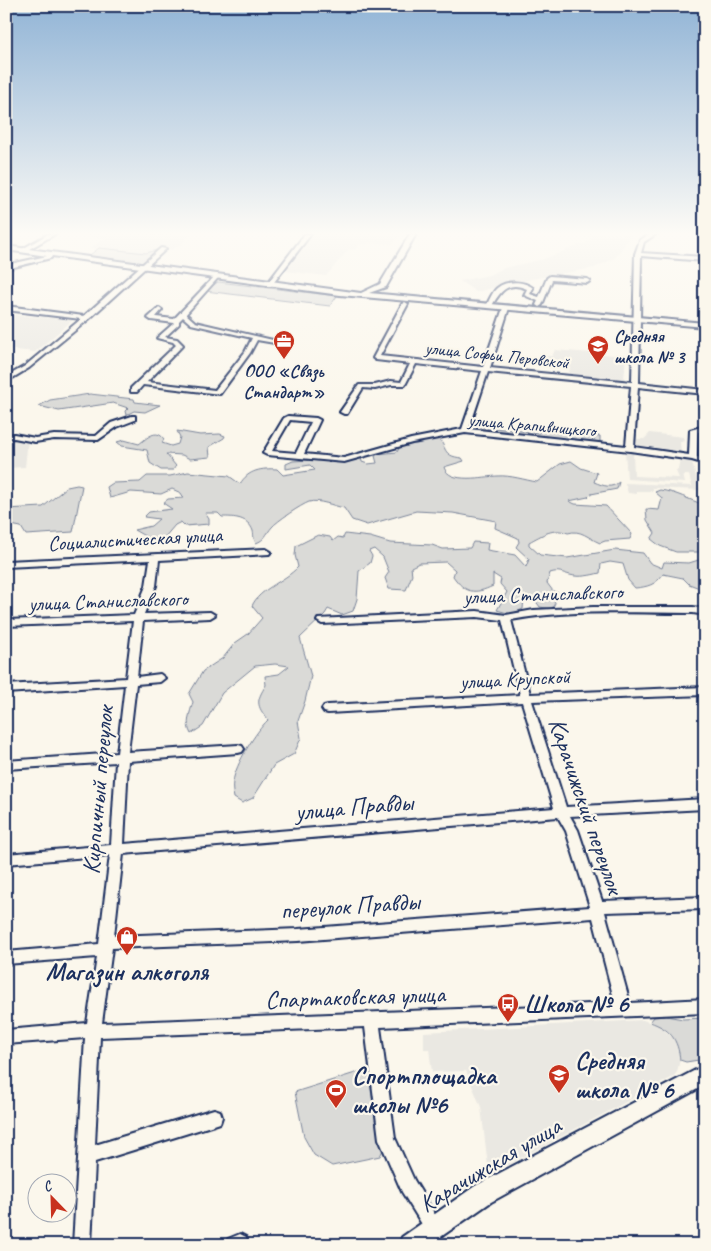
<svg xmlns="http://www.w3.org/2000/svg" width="711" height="1251" font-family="Caveat,sans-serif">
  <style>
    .built { fill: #eae8e2 }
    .green { fill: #dadad7; stroke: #7a849a }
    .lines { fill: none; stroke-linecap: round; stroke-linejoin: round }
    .minor-casing { stroke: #1b2f5e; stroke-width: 4 }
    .major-casing { stroke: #1b2f5e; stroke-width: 4 }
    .minor { fill: #fbf7ec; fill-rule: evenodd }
    .major { fill: #fbf7ec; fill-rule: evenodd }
    .labels { text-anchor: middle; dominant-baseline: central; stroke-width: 4.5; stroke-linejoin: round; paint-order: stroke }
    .far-poi-label { font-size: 18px; font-weight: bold; fill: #1b2f5e; stroke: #fbf7ec; text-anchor: start }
    .far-street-label { font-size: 18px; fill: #1b2f5e; stroke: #fbf7ec }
    .street-label { font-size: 21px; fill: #1b2f5e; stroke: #fbf7ec }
    .near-street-label { font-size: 25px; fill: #1b2f5e; stroke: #fbf7ec }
    .near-poi-label { font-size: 25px; font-weight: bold; fill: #1b2f5e; stroke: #fbf7ec; text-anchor: start }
  </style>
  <rect width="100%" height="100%" fill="#fbf7ec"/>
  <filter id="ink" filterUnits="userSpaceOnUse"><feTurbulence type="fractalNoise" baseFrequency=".02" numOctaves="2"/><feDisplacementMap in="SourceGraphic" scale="10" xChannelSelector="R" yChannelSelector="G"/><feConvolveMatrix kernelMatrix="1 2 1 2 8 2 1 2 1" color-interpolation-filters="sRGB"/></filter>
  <g filter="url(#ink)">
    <g class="built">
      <polygon points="68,234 191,234 182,244 173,249 160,249 146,253 90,248 105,238"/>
      <polygon points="314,234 401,234 393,244 369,243 358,245 356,249 348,250 326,276 285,271"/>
      <polygon points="580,234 632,234 615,258 594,268 531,279 476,292 460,281 489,275 504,268 544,259 587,242 592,237"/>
      <polygon points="15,315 73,320 35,352 6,349 6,319"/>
      <polygon points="555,350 626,356 624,380 569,374 570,366 568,364 546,363 547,356 552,356"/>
      <polygon points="650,433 683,437 684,441 680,442 681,452 637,447 637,439 644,439"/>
      <polygon points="15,437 28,440 25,467 6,468 6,439"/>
      <polygon points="625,451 633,452 634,476 679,478 676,471 678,470 680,457 699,461 692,463 700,490 653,488 653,491 636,491 637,494 628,493 625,483 692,486 689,475 683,475 685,483 627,479"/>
      <polygon points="643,1020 660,1026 676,1041 680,1060 677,1072 673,1077 489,1175 481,1107 466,1071 432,1072 429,1049 424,1049 424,1032"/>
    </g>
    <g class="green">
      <polygon points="99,248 146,253 160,249 141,266 86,258"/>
      <polygon points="218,282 337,296 330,306 205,291"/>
      <polygon points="90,394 134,399 135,402 160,405 145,412 134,411 126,415 125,411 128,408 113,403 59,411 39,406 50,400"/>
      <polygon points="476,426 539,433 541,430 600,436 600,443 475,430"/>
      <path d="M177,431L200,435L220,434L225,436L224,438L209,447L210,457L190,459L182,455L166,454L176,466L173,470H161L150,463L147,450L122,446L117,442L124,440L139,444C147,438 156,428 164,439L162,443L171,446L178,444L180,437Z"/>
      <path d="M428,437H437C448,447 441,456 462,458L464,461L444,467C449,485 485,476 498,476C510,475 525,480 537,482L560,464L571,461L581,468L597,473L594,482C604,486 611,489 619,482L617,489L591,494L588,497L569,501L575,504L606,506L632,534L630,539L605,541L600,543C588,538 581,529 568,533C554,527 542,535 529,542V545L540,555L567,558L615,550L643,553L650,563L662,568L664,562L689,563L705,558V590L689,584L683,578L663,574C656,585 647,587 635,588L628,580L623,564L610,562L601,564L600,573C591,575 580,578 570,575C562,573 559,570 550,573L547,583L553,591L558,593L554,596L555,603L552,609L540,607L535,600L524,597L523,609L511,614L497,610L507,592L500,584L501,579L493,574V586C474,595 465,593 453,576L455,570L446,562L419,563L411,567L412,575L406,590L389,589L385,578L389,572L383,557L374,549L369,551L372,556L370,563L359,571L357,599L353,611L342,615L328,609L325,614L300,638L311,676L305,701L298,721L301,738L294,754L274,765L253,798L242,803L234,798C233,793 232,787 233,782C235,765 256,731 268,720C256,705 256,701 266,685L265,676L279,674L289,666L275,664L255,666L222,693L203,726L191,734C185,724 190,713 193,702L189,694L203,671L223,658L235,643L248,634L262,618L252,606C259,589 284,582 298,567L295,555L296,546L318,535L330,537L333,541L338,537L343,538L345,534L370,537L390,543L432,545L443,549L470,548L473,542L488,543L487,550L515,555L526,567L529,559L516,547L519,542L518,538L495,528L496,521L453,513L416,511L367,525L352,520L344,508C334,506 318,499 309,502C301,505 277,521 272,527C266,534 265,540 256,543C253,538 254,536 253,531C248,517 234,517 222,517L218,513H205L209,519V524L185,526L181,522L175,525L164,538L150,539L134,530L151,526L159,519L144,517L149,512L172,509L163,503L168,499L184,498L181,493L172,489L161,494L131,492L110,498L107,487L113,483L140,482L147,476H170L188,472L229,476L240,484C248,470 262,468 277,469L283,475L315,470L310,465L286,469V464L293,461L361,457L362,462L368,464L377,463L375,456L378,454L397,452L403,441C415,444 418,447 428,437Z"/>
      <polygon points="77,485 82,486 73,532 26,535 21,527 6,524 6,509 43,507 67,487"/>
      <path d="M660,490C676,492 689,500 705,505V552H676L660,546L651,539L655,533L647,520L646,509L659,510L662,498L655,492Z"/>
      <path d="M666,1016L683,1019L705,1018V1059L686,1062L680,1060C678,1039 670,1029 650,1022L654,1017Z"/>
      <polygon points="368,1069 376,1124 384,1148 380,1156 332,1166 314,1155 304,1137 295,1092"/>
    </g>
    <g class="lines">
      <g class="minor-casing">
        <g id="minor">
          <polygon points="48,234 55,234 24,252 19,251"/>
          <polygon points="305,234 311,234 271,286 267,286 267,284"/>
          <path d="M650,234H656L644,242L641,253L705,257V261L641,256L639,383L705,390V394L638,387L634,447L689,455L690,430L705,426V430L698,432L697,457L705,459V464L692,460L630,451L465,433L412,443L344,462L267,455L263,453L284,418L288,416L316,418L320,420L304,454L344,458L411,439L462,429L482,371L416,364L405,385H391L375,389L363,388L347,414H344L340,412L359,385H375L391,381L401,382L410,364L376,360L373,358L402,304L405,302L408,304L380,356L483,367L503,308L506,306L509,308L490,368L632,382L635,254L640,240ZM488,372L631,386L626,446L469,429ZM290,420L311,422L296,453L272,451Z"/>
          <polygon points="161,248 166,249 89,319 29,368 6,382 6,377 25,366 81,319 6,310 6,306 84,316"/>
          <path d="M215,276L218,278L217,279L186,314L195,322L286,343V345L257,340L250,353L220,394L143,385L137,392H131V388L176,345L173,342L157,338L174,323L151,320L148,318L149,317L159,308L162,310L156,317L174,319ZM183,317L191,324L252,338L245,352L215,390L147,382L183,345L177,339L165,337L179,324V321Z"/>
          <path d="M550,276L587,279L590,281L587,283L552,280L542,305L539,307L536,305L538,301L524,295L527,289C507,280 500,292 491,307L486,306C489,301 492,292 497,288C507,280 524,281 533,288L530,294L539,297L547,278Z"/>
          <polygon points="132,416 135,416 135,420 117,427 98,440 54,439 35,442 14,438 6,439 6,435 14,434 35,438 54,435 96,436 111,423"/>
          <path d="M266,549L271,552L269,554L159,560L156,586L144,614L210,612L215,615L210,618L143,621L137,677L160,674L165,678L160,682L136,684L128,752L238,745L242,746L244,749L242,752L238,753L128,761L124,844L554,808L522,702L328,713L324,712L322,709L324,706L328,705L520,695L502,620L477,617L322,624L317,621L318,619L477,611L506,615L534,610L593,607H693L705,609V615L693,613C633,613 571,609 511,620L530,694L705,687V695L532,701L566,807L705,799V809L570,816L578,830L602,901L705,897V909L605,912L630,1003L705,999V1013L380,1027L395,1138L414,1180L443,1228L440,1234L434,1237L428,1234L402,1192L379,1139L365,1027L100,1037L95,1145L214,1109L220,1111L222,1117L220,1123L214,1125L95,1162L91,1245H73L85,1038L6,1044V1030L87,1023L97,957L6,964V952L99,944L110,855L6,864V854L111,845L116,762L6,769V761L117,753L125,685L6,693V685L126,678L133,621L6,626V620L134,615L146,586L150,560L6,567V561ZM558,817L566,831L590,907L298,929L114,936L123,854ZM593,918L615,1003L102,1023L112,948L298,941Z"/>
          <polygon points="240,1234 246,1237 248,1245 225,1245 228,1239"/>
        </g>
      </g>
      <g class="major-casing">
        <g id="major">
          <polygon points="410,234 416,234 386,287 369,293 705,323 705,327 340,295 52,256 51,258 6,269 6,265 47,256 6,250 6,246 361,293 380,284"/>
          <polygon points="705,1065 705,1085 491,1202 429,1245 399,1245 402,1237 475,1186"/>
        </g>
      </g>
      <use href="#minor" class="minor"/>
      <use href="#major" class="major"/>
    </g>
  </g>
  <linearGradient id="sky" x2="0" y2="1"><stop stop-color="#91b4d6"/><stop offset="0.57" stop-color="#fdfbf6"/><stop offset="1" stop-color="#fdfbf6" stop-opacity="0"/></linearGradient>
  <rect width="711" height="409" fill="url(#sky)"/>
  <defs>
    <g id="office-pin" transform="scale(1.125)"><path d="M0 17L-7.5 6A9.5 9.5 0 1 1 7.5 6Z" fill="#c8321e" stroke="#fbf7ec"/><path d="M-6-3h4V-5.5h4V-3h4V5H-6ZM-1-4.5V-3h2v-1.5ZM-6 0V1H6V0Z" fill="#fff"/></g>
    <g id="school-pin" transform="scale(1.125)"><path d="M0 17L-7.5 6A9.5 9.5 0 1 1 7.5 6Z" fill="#c8321e" stroke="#fbf7ec"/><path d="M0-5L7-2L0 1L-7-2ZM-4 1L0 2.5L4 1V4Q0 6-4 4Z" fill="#fff"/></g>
    <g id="shop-pin" transform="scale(1.125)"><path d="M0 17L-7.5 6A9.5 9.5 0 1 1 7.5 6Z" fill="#c8321e" stroke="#fbf7ec"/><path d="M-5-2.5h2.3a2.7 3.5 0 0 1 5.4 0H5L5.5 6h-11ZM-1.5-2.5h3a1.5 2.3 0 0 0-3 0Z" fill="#fff"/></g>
    <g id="bus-pin" transform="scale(1.125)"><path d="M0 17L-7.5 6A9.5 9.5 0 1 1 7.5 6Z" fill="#c8321e" stroke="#fbf7ec"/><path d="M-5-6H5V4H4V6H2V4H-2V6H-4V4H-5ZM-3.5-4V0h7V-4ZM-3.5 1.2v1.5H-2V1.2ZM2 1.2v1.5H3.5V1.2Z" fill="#fff"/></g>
    <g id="stadium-pin" transform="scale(1.125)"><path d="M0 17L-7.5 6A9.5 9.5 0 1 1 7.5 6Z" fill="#c8321e" stroke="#fbf7ec"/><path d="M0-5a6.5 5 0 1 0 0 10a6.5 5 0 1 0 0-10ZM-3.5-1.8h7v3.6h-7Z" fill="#fff"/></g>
  </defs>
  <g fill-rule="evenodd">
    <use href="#office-pin" x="284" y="341"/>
    <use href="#school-pin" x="598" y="346"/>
    <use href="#shop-pin" x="127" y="937"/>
    <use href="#bus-pin" x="508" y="1004"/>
    <use href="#school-pin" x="559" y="1075"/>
    <use href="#stadium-pin" x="336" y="1090"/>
  </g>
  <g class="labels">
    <g class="far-poi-label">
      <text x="614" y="336">Средняя<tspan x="614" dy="21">школа № 3</tspan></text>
      <text x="284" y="371" text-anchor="middle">ООО «Связь<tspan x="284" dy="21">Стандарт»</tspan></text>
    </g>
    <g class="far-street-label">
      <text transform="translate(497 355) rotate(6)">улица Софьи Перовской</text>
      <text transform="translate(532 425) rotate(5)">улица Крапивницкого</text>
    </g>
    <g class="street-label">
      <text transform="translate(135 539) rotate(-3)">Социалистическая улица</text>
      <text transform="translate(543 594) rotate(-2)">улица Станиславского</text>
      <text transform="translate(108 601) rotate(-2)">улица Станиславского</text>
      <text transform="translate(515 679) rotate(-3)">улица Крупской</text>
    </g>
    <g class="near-street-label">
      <text transform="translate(98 790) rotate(-85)">Кирпичный переулок</text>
      <text transform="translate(586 806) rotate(71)">Карачижский переулок</text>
      <text transform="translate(354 807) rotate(-5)">улица Правды</text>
      <text transform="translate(350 906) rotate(-4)">переулок Правды</text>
      <text transform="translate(355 997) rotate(-2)">Спартаковская улица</text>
      <text transform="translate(490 1165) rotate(-31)">Карачижская улица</text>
    </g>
    <g class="near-poi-label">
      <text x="127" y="972" text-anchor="middle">Магазин алкоголя</text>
      <text x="524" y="1004">Школа № 6</text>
      <text x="575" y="1061">Средняя<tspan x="575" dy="29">школа № 6</tspan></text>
      <text x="352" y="1076">Спортплощадка<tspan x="352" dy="29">школы №6</tspan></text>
    </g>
  </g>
  <rect width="711" height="1251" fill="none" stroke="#fbf7ec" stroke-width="25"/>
  <rect x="12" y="12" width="686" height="1226" fill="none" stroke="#1b2f5e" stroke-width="2" filter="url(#ink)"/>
  <g transform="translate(52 1198) rotate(337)"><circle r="24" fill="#fbf7ec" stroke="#a1a7b3"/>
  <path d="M0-4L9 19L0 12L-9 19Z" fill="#c8321e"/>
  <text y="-8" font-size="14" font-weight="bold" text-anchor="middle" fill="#1b2f5e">С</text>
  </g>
</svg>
